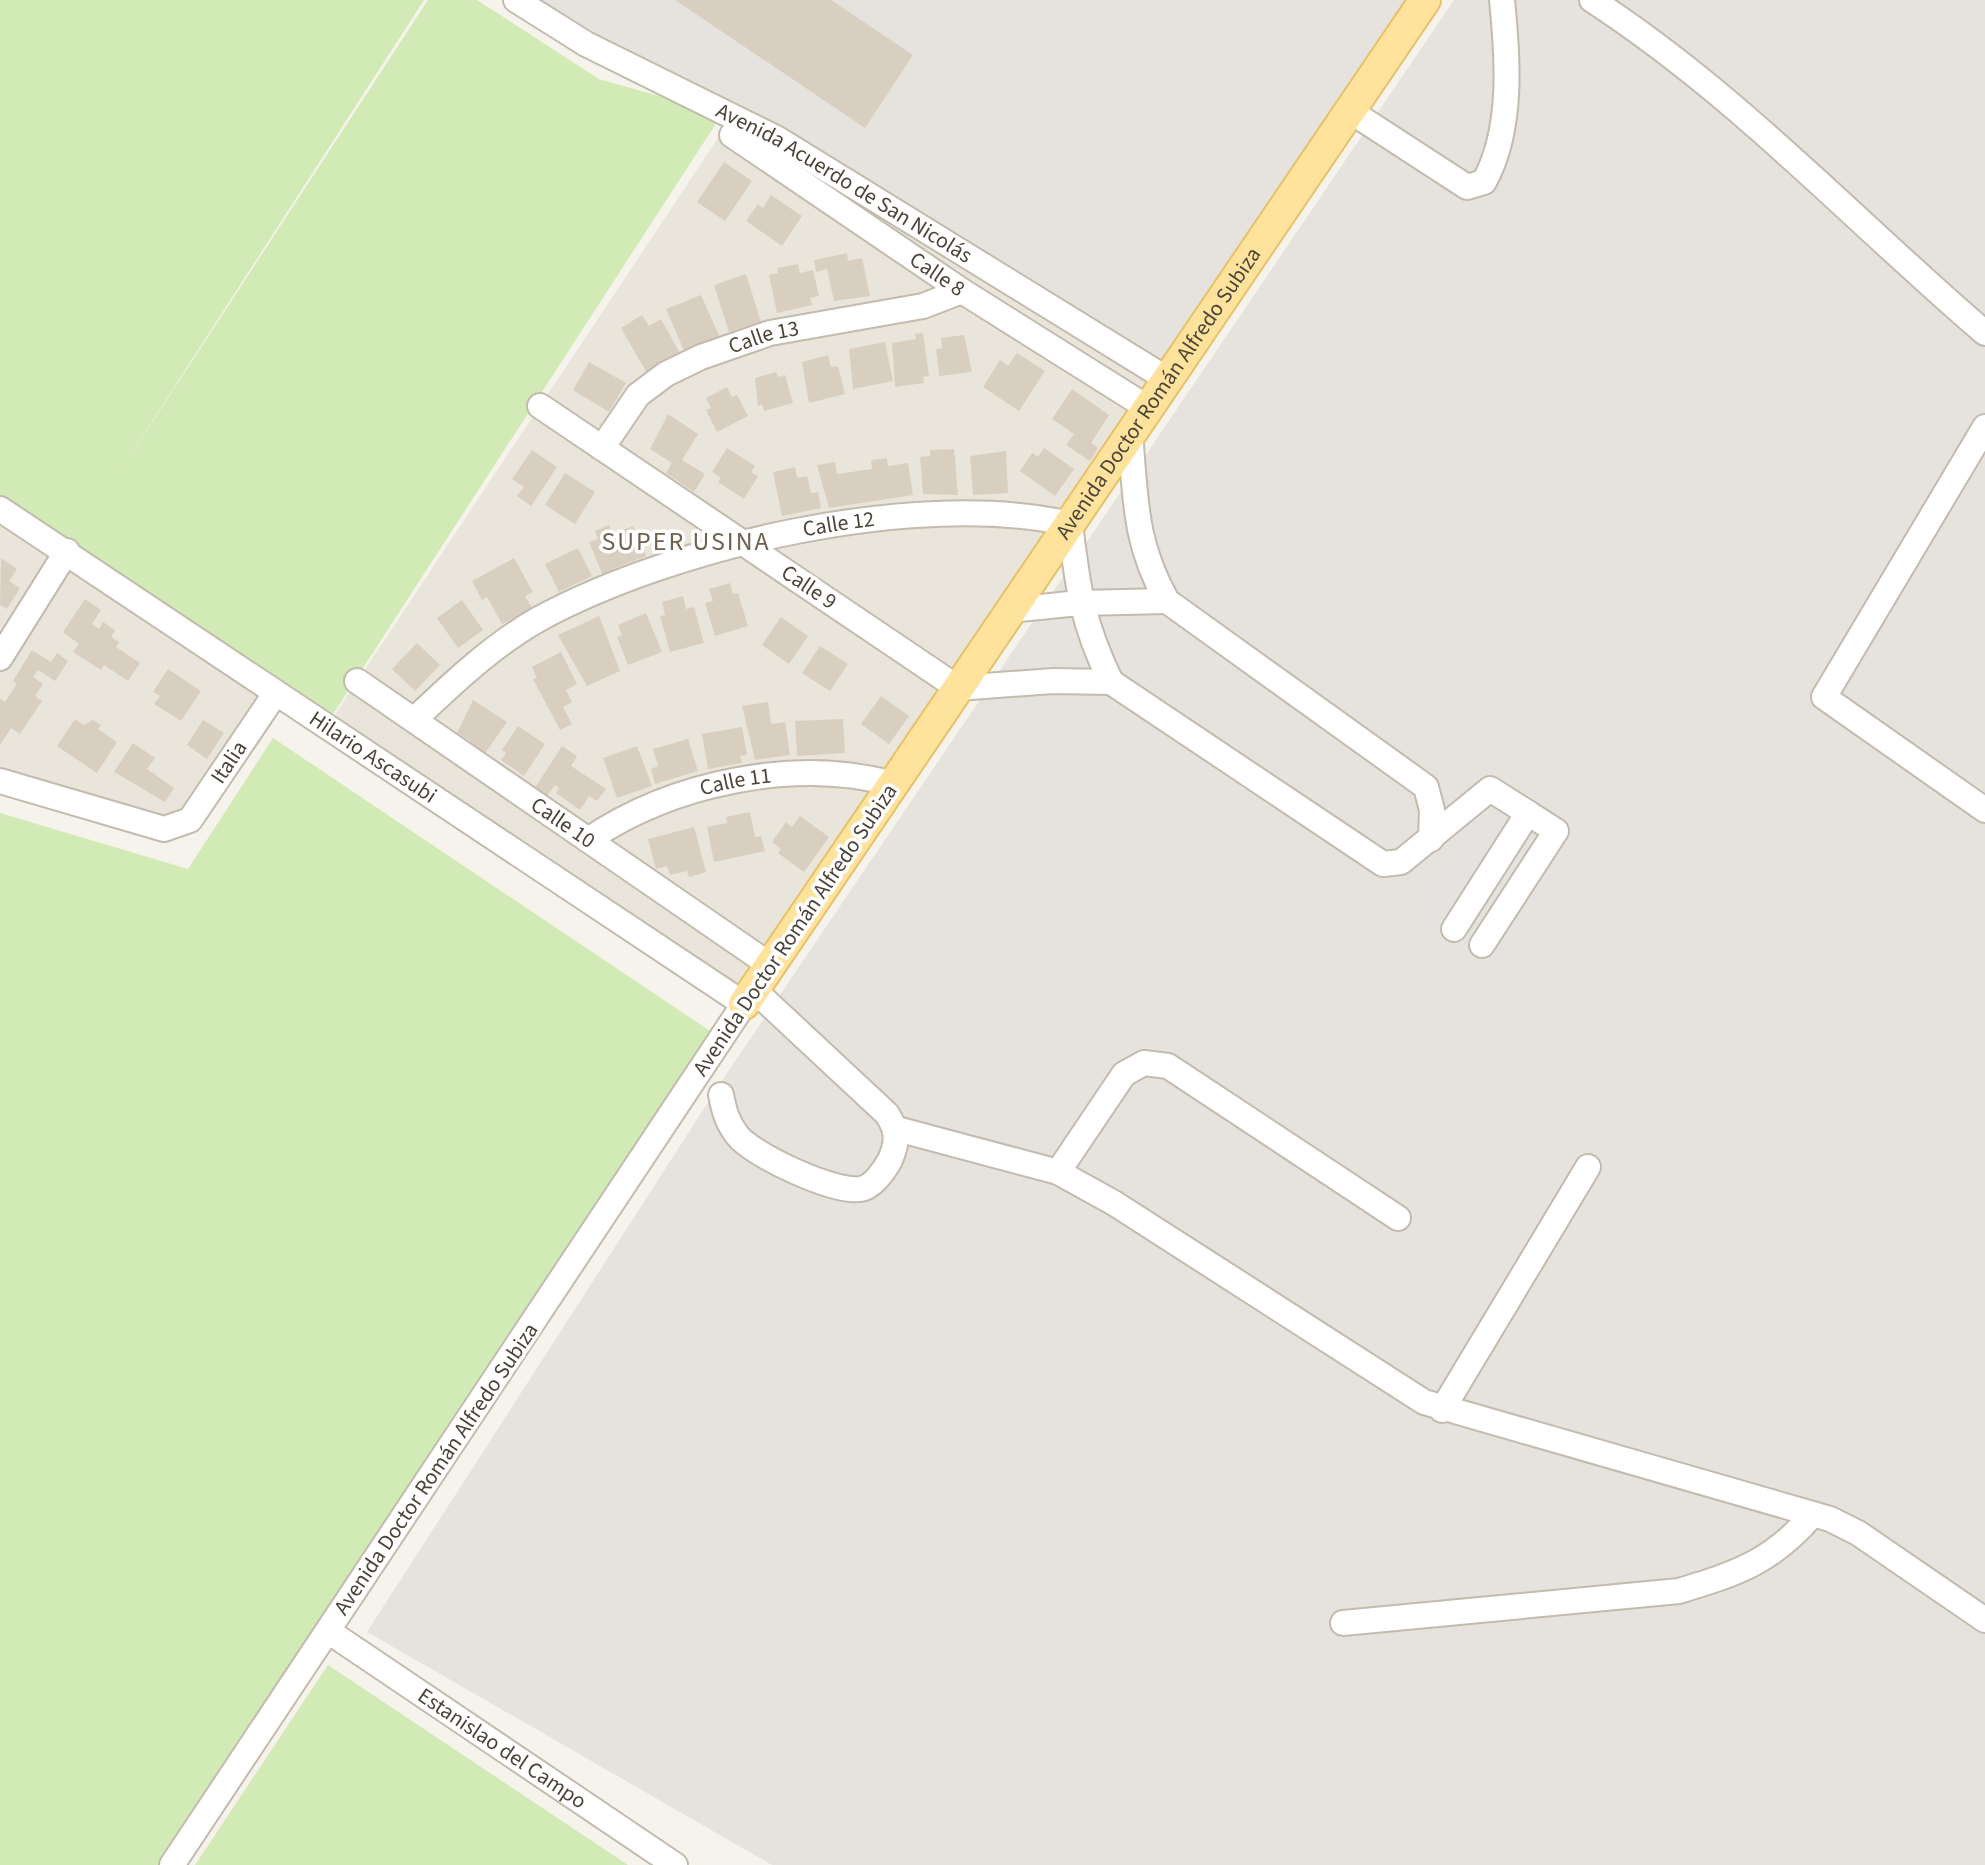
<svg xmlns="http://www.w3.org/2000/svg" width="1985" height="1865" font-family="'Source Sans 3',sans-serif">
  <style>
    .residential { fill: #eae5da }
    .industrial { fill: #e6e2dd }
    .green { fill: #d2eab5 }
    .parking { fill: #e5e3e0 }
    .building { fill: #d8cfc1 }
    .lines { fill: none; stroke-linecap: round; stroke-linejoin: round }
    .minor-casing { stroke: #c2bbae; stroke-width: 28 }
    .major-casing { stroke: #e6c16a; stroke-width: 34 }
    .minor { stroke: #fff; stroke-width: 24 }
    .major { stroke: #ffe39c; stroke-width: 30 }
    .labels { text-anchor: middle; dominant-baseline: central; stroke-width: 7; stroke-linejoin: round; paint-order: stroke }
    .street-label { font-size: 22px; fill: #4b4439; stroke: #fff }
    .quarter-label { font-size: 26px; letter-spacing: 2px; fill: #6e6250; stroke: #fff }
  </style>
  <rect width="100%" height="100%" fill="#f6f3ec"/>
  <g class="residential">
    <polygon points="728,113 1167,379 744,1004 326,728 726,126"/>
    <polygon points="0,509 275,694 177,827 0,781"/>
  </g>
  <g class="industrial">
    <polygon points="516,0 1425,0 1167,379"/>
    <polygon points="1454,0 1985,0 1985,1865 772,1865 367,1632 725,1076"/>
  </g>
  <g class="green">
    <polygon points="0,0 424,0 111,485 428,0 477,0 599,79 680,102 717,122 326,725 0,509"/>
    <polygon points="273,738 713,1033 161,1865 0,1865 0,813 188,869"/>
    <polygon points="328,1665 628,1865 195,1865"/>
  </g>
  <polygon class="parking" points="1490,789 1556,831 1570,849 1494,967 1409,913"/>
  <g class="building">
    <polygon points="675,0 831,0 913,55 865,128"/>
    <polygon points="724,162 752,181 725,221 697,202"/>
    <polygon points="771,195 802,216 782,246 746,221 758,204 763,208"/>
    <polygon points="847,253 848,261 862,258 870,296 834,301 827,269 816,272 814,260"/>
    <polygon points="798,264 800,273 813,270 819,296 810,298 812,305 777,313 769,275 778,273 777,268"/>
    <polygon points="746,274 761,322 729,332 714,285"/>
    <polygon points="701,295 720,338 685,353 666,309"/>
    <polygon points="642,315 649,326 661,319 681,355 648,375 621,328"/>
    <polygon points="923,333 929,376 923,377 924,383 895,387 892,343 916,339 915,334"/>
    <polygon points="964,335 972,372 939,376 936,349 942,348 941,338"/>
    <polygon points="885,342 893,381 853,389 849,349"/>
    <polygon points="1017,353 1045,371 1019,411 983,387 1000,360 1008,366"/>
    <polygon points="828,355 831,367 838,366 845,394 809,403 802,362"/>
    <polygon points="589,362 626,383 609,412 573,390"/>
    <polygon points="776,372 778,377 785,375 793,403 764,411 762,404 758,406 755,378"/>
    <polygon points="727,387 732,397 737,395 748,416 717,432 706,410 711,408 706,398"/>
    <polygon points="1072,389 1109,415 1091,443 1098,448 1090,461 1066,445 1074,434 1052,419"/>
    <polygon points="668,414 698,434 682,460 705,474 694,492 666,473 672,463 650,449"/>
    <polygon points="727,448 755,466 751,472 758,476 744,499 718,482 721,478 712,472"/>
    <polygon points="1044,448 1074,469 1055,496 1020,471 1032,453 1038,457"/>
    <polygon points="954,449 958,495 923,494 920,457 930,456 930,450"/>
    <polygon points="532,450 557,467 531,506 517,496 524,487 512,479"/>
    <polygon points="1006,451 1008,493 973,495 970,456"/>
    <polygon points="887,458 888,466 908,463 913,495 829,508 817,465 835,462 837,474 872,469 871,460"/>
    <polygon points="795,467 797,478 807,476 811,493 818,492 821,508 782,516 773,472"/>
    <polygon points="565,473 595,492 575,524 545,505"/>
    <polygon points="609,525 613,534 633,526 646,556 613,569 616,576 605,581 589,542 598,539 595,531"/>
    <polygon points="578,548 592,576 559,592 545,564"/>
    <polygon points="1,558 17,569 9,581 20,588 7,609 0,605"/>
    <polygon points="514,558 533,592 525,596 532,608 502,624 487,597 482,600 472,581"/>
    <polygon points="730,583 733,594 738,593 748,626 715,636 705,603 713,601 709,589"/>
    <polygon points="683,596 686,609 694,607 704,643 670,652 660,616 665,615 662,602"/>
    <polygon points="85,599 101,610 92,624 99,629 103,622 115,630 111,637 119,642 116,647 140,663 128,681 104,665 101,670 73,652 79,644 63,632"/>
    <polygon points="462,600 483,630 458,648 437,618"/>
    <polygon points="646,613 662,652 628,665 617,637 622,635 618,625"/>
    <polygon points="599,616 620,671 587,686 558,635"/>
    <polygon points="781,617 808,636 789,664 762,645"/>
    <polygon points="417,643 440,665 415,691 392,669"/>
    <polygon points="820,646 848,664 830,691 802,673"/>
    <polygon points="32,650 51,662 57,653 68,661 55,681 38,670 33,677 43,684 35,696 42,701 20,734 11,728 0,745 0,699 5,702 17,684 13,681"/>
    <polygon points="561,652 577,684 566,690 572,702 563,707 572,724 560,730 533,679 537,678 532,667"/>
    <polygon points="168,669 201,691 181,721 154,704 160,696 153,692"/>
    <polygon points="881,696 909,716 889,744 861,724"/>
    <polygon points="473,700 507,722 481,759 469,744 471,741 457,733"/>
    <polygon points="768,702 771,724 785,722 790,755 755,760 742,706"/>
    <polygon points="75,719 84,725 93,720 101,725 98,729 117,742 97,773 57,746"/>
    <polygon points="843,719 845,753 797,756 795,721"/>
    <polygon points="203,720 224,733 207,759 187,745"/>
    <polygon points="518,726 545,744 524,776 501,760 506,753 502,750"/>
    <polygon points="742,727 747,755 740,756 742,763 708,769 702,734"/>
    <polygon points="688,739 698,771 655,784 651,769 658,766 653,749"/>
    <polygon points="133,743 155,758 147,769 174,788 165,802 114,772"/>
    <polygon points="562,746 577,756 571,766 606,789 597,801 589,796 580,810 556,793 559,788 555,785 545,799 533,791"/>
    <polygon points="637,746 652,786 617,798 603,758"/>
    <polygon points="750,812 755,837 761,836 765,851 714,862 707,827 727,823 726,817"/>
    <polygon points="800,816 829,837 804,872 778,853 781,849 772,842 786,822 792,827"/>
    <polygon points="694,827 706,872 689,877 687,871 670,875 667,866 656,869 648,839"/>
  </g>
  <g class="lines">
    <g class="minor-casing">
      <g id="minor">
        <path id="s1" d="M516,0L586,44L776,138L1167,379"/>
        <path d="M1592,0C1737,94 1854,221 1985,333"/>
        <path d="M1350,111L1467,187L1484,182C1513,130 1508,58 1502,0"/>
        <path id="s2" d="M732,135L962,291L1148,408"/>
        <polyline points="1985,427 1824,697 1985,810"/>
        <path d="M1130,434C1136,500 1134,542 1167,601L1426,787L1432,810L1431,839"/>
        <path id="s3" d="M602,448L638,395L666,374L701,357L770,333L923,306L962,291"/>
        <path id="s4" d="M0,509L744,1004L172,1865"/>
        <polyline points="1011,610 1079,603 1167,601"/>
        <polyline points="0,658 67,551"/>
        <path id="s5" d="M357,681L770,965"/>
        <polyline points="1111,682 1383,864 1401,862 1490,789 1528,813 1454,929"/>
        <path id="s6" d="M416,718C454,682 493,645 539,619C675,545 918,489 1070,524C1078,589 1082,622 1111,682L1053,681L958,688L540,406"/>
        <path id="s7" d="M0,781L164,829L190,820L275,694"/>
        <path id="s8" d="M588,840C672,783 795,757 893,784"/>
        <polyline points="1482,945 1556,831 1528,813"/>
        <path d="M721,1095C724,1110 727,1122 737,1135C752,1155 834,1193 860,1189C872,1188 884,1171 890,1160C898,1142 898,1131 887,1114L754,990"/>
        <polyline points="897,1129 1058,1172 1114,1203 1424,1402 1830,1519 1858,1533 1985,1620"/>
        <polyline points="1058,1172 1124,1074 1144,1063 1168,1066 1398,1218"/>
        <polyline points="1442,1410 1588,1167"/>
        <path d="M1343,1623L1679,1591C1738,1573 1772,1562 1813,1514"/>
        <path id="s9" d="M328,1631L675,1865"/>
      </g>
    </g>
    <g class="major-casing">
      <g id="major">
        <path id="s10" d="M744,1004L1425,0"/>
      </g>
    </g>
    <use href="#minor" class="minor"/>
    <use href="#major" class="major"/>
  </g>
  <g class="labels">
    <g class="street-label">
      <text stroke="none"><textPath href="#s1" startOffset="376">Avenida Acuerdo de San Nicolás</textPath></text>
      <text stroke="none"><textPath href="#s2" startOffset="248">Calle 8</textPath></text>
      <text stroke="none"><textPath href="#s3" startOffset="204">Calle 13</textPath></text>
      <text stroke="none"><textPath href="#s10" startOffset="738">Avenida Doctor Román Alfredo Subiza</textPath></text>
      <text stroke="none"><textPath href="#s6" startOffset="474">Calle 12</textPath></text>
      <text transform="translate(809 587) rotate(34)">Calle 9</text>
      <text stroke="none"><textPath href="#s4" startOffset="448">Hilario Ascasubi</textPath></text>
      <text stroke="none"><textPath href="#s7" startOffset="268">Italia</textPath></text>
      <text stroke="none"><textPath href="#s8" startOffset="160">Calle 11</textPath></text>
      <text stroke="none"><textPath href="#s5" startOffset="250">Calle 10</textPath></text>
      <text transform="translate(795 930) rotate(-56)">Avenida Doctor Román Alfredo Subiza</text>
      <text transform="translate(436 1469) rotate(-56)">Avenida Doctor Román Alfredo Subiza</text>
      <text stroke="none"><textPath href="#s9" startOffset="210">Estanislao del Campo</textPath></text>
    </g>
    <g class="quarter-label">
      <text x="686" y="541">SUPER USINA</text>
    </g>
  </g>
</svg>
